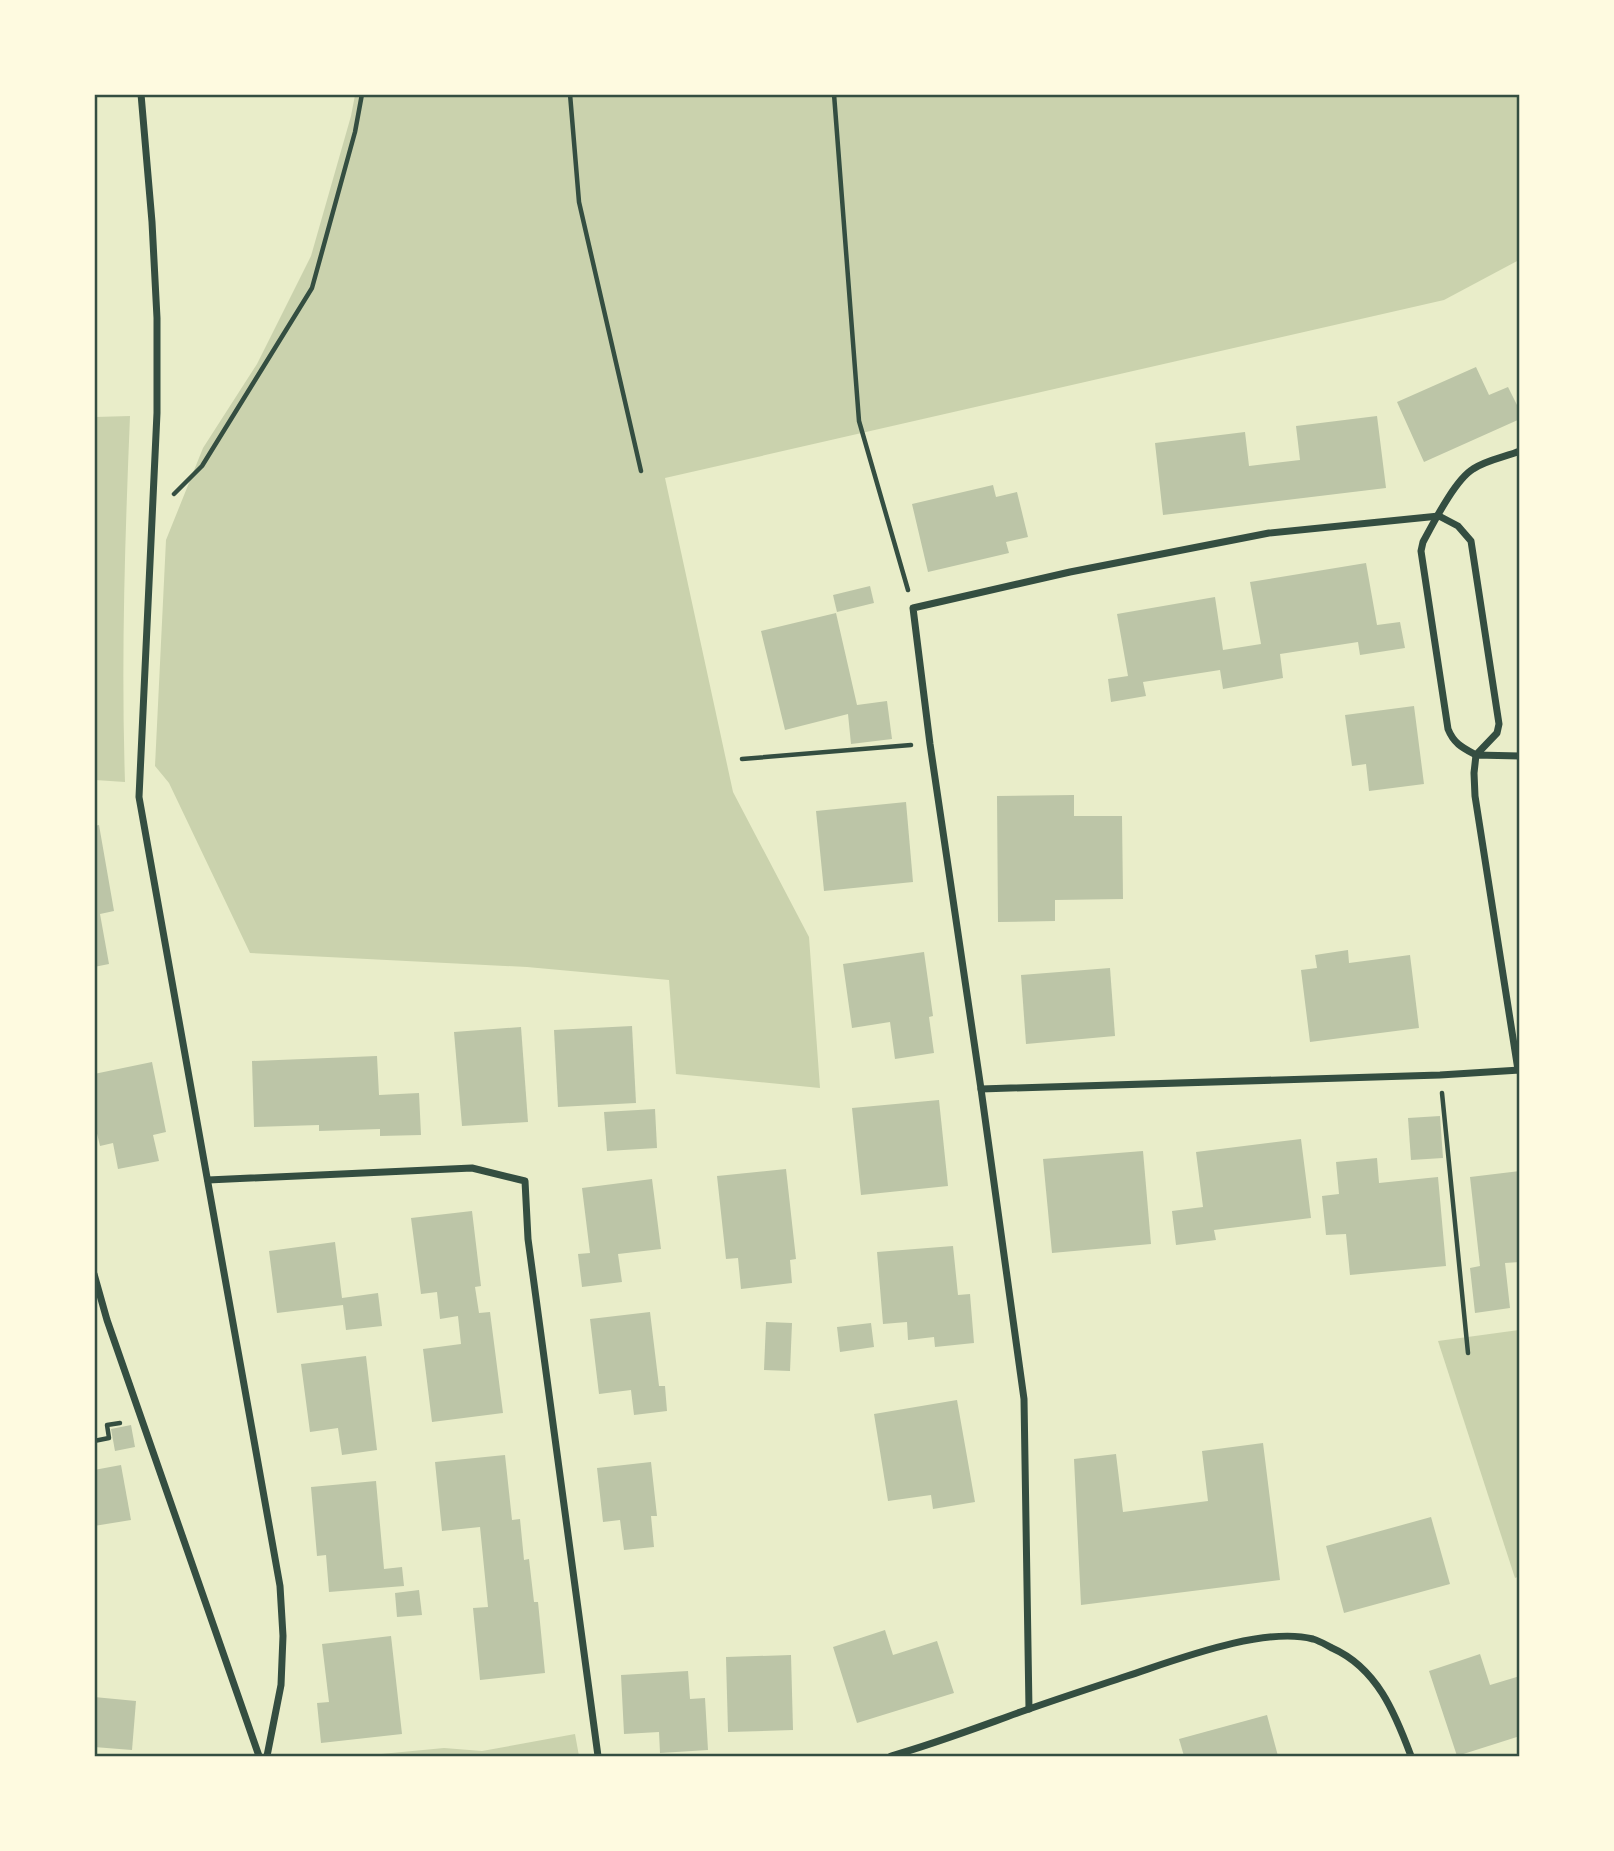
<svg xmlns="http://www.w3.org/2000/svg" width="1614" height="1851" font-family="'Fira Sans Condensed',sans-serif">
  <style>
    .green { fill: #cad2ad }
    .building { fill: #bcc5a7 }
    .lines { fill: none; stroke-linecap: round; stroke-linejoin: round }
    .path { stroke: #344e41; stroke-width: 4.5 }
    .minor { stroke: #344e41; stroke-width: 7 }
    .neatline { fill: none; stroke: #344e41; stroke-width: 2.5 }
  </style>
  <rect width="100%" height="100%" fill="#e9edc9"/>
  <g class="green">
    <polygon points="355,95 1519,95 1519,260 1444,300 665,478 733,792 809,937 820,1088 676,1074 669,980 527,967 250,953 169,783 155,766 166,540 203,448 257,364 311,256 351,116"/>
    <path d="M130,416C125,538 121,659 125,782L95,780V417Z"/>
    <polygon points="1519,1330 1520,1576 1515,1578 1438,1341"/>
    <polygon points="575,1734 579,1756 360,1756 444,1748 482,1751"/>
  </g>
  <g class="building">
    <polygon points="1476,367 1489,395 1508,387 1520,411 1520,419 1424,462 1397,402"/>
    <polygon points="1377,416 1386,488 1163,515 1155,443 1245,432 1249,466 1300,460 1296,426"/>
    <polygon points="993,485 996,497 1017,492 1028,537 1006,542 1009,553 928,572 912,504"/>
    <polygon points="1366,563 1377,625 1400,622 1405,648 1360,655 1358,642 1280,654 1283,678 1223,689 1220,670 1143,682 1146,696 1111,702 1108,679 1128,676 1117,614 1215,597 1223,650 1261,644 1250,582"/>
    <polygon points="870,586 874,603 837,612 833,595"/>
    <polygon points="836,613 857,705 887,701 892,739 851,744 848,714 785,730 761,631"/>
    <polygon points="1414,706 1424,784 1369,791 1366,764 1352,766 1345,715"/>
    <polygon points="1074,795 1074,816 1122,816 1123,899 1055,900 1055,921 998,922 997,796"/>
    <polygon points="906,802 913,882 824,891 816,811"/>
    <polygon points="99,825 114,911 100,914 109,964 94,967 94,826"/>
    <polygon points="1348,950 1349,963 1410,955 1419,1028 1310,1042 1301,970 1317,968 1315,955"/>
    <polygon points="924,952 933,1016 929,1017 934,1053 895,1059 890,1022 852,1028 843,964"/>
    <polygon points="1110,968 1115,1036 1026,1044 1021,975"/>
    <polygon points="632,1026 636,1103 558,1107 554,1030"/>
    <polygon points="521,1027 528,1122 462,1126 454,1032"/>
    <polygon points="377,1056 379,1095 419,1093 421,1135 380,1136 380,1129 319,1131 319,1125 254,1127 252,1061"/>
    <polygon points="152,1062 166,1132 153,1135 159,1161 118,1169 113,1143 100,1146 94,1121 94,1074"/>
    <polygon points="939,1100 948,1186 861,1195 852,1108"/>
    <polygon points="655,1109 657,1148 607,1151 604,1112"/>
    <polygon points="1440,1116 1443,1158 1411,1160 1408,1118"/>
    <polygon points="1301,1139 1311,1218 1214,1230 1216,1240 1176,1245 1172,1211 1203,1207 1196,1152"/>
    <polygon points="1143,1151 1151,1244 1052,1253 1043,1159"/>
    <polygon points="1377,1158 1379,1183 1438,1177 1446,1266 1350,1275 1346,1234 1326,1235 1322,1196 1339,1194 1336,1162"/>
    <polygon points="786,1169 796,1259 790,1260 792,1283 741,1289 738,1258 726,1259 717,1176"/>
    <polygon points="1520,1171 1520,1262 1505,1263 1510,1308 1475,1313 1470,1268 1480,1266 1470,1177"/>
    <polygon points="652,1179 661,1249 618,1254 622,1282 582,1287 578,1254 590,1253 582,1188"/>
    <polygon points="472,1211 481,1286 475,1287 479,1313 490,1312 503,1413 432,1422 423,1349 461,1344 458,1316 440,1319 437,1292 421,1294 411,1218"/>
    <polygon points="335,1242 342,1298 378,1293 382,1326 346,1330 343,1305 277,1313 269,1251"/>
    <polygon points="953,1246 958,1295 970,1294 974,1343 935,1347 934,1337 908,1340 907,1322 883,1324 877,1252"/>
    <polygon points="650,1312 659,1386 665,1386 667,1411 634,1415 631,1390 599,1394 590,1319"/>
    <polygon points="766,1322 792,1323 790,1371 764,1370"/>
    <polygon points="871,1323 874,1347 840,1352 837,1327"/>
    <polygon points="366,1356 377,1450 342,1455 338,1428 310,1432 301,1364"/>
    <polygon points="957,1400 975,1502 933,1509 931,1495 888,1501 874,1414"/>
    <polygon points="131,1425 135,1447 115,1451 111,1429"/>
    <polygon points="1263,1443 1280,1580 1081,1605 1074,1459 1116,1454 1123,1512 1208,1501 1202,1451"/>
    <polygon points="505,1455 512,1520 520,1519 524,1560 529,1559 534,1602 538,1602 545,1673 480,1680 473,1608 488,1607 480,1527 442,1531 435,1462"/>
    <polygon points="651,1462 657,1516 651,1516 654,1547 624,1550 620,1520 603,1522 597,1468"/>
    <polygon points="121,1465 131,1520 94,1526 94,1470"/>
    <polygon points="376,1481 384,1569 402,1567 404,1586 329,1592 326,1555 317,1556 311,1487"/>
    <polygon points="1431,1517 1450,1584 1344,1613 1326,1546"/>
    <polygon points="419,1590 422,1615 397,1617 395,1593"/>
    <polygon points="885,1630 893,1655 937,1641 954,1693 857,1723 833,1647"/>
    <polygon points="391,1636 402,1734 321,1743 317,1703 329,1702 322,1644"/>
    <polygon points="1480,1654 1490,1685 1520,1676 1520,1736 1457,1756 1429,1671"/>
    <polygon points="791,1655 793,1730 728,1732 726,1657"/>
    <polygon points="688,1671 690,1699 705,1698 708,1750 660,1753 659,1732 624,1734 621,1675"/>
    <polygon points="94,1697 136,1701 132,1750 94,1747"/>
    <polygon points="1267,1715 1278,1756 1184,1756 1179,1739"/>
  </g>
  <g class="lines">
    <g class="path">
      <polyline points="570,94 579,202 641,471"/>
      <polyline points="834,94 859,421 908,590"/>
      <polyline points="174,494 202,466 312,288 355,132 362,94"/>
      <polyline points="742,759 911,745"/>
      <polyline points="1442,1093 1468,1353"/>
      <polyline points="94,1441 109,1438 107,1425 120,1423"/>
    </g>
    <g class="minor">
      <polyline points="141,94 152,222 157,318 157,413 139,797 280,1586 283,1636 281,1685 267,1756"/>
      <path d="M1439,516L1458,526L1471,541L1499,724L1497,733L1476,755C1463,748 1454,744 1448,729L1421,551L1423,542C1434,522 1455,480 1473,469C1486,460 1505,457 1520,451"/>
      <polyline points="1518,1070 1475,796 1474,773 1476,755 1520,756"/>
      <polyline points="981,1089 1440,1075 1520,1070"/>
      <polyline points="208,1180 472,1168 525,1181 528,1239 598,1756"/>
      <polyline points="94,1274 107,1320 259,1756"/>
      <polyline points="1029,1709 1024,1399 981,1089 930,744 913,608 1070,572 1269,533 1439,516"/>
      <path d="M891,1756C937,1743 981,1726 1026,1710C1060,1698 1094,1687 1127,1676C1176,1660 1263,1626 1313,1639C1320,1641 1326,1645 1332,1648C1377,1668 1395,1713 1411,1756"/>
    </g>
  </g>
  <rect width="1614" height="1851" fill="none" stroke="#fefae0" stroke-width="192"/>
  <rect x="96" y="96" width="1422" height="1659" class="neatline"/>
</svg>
